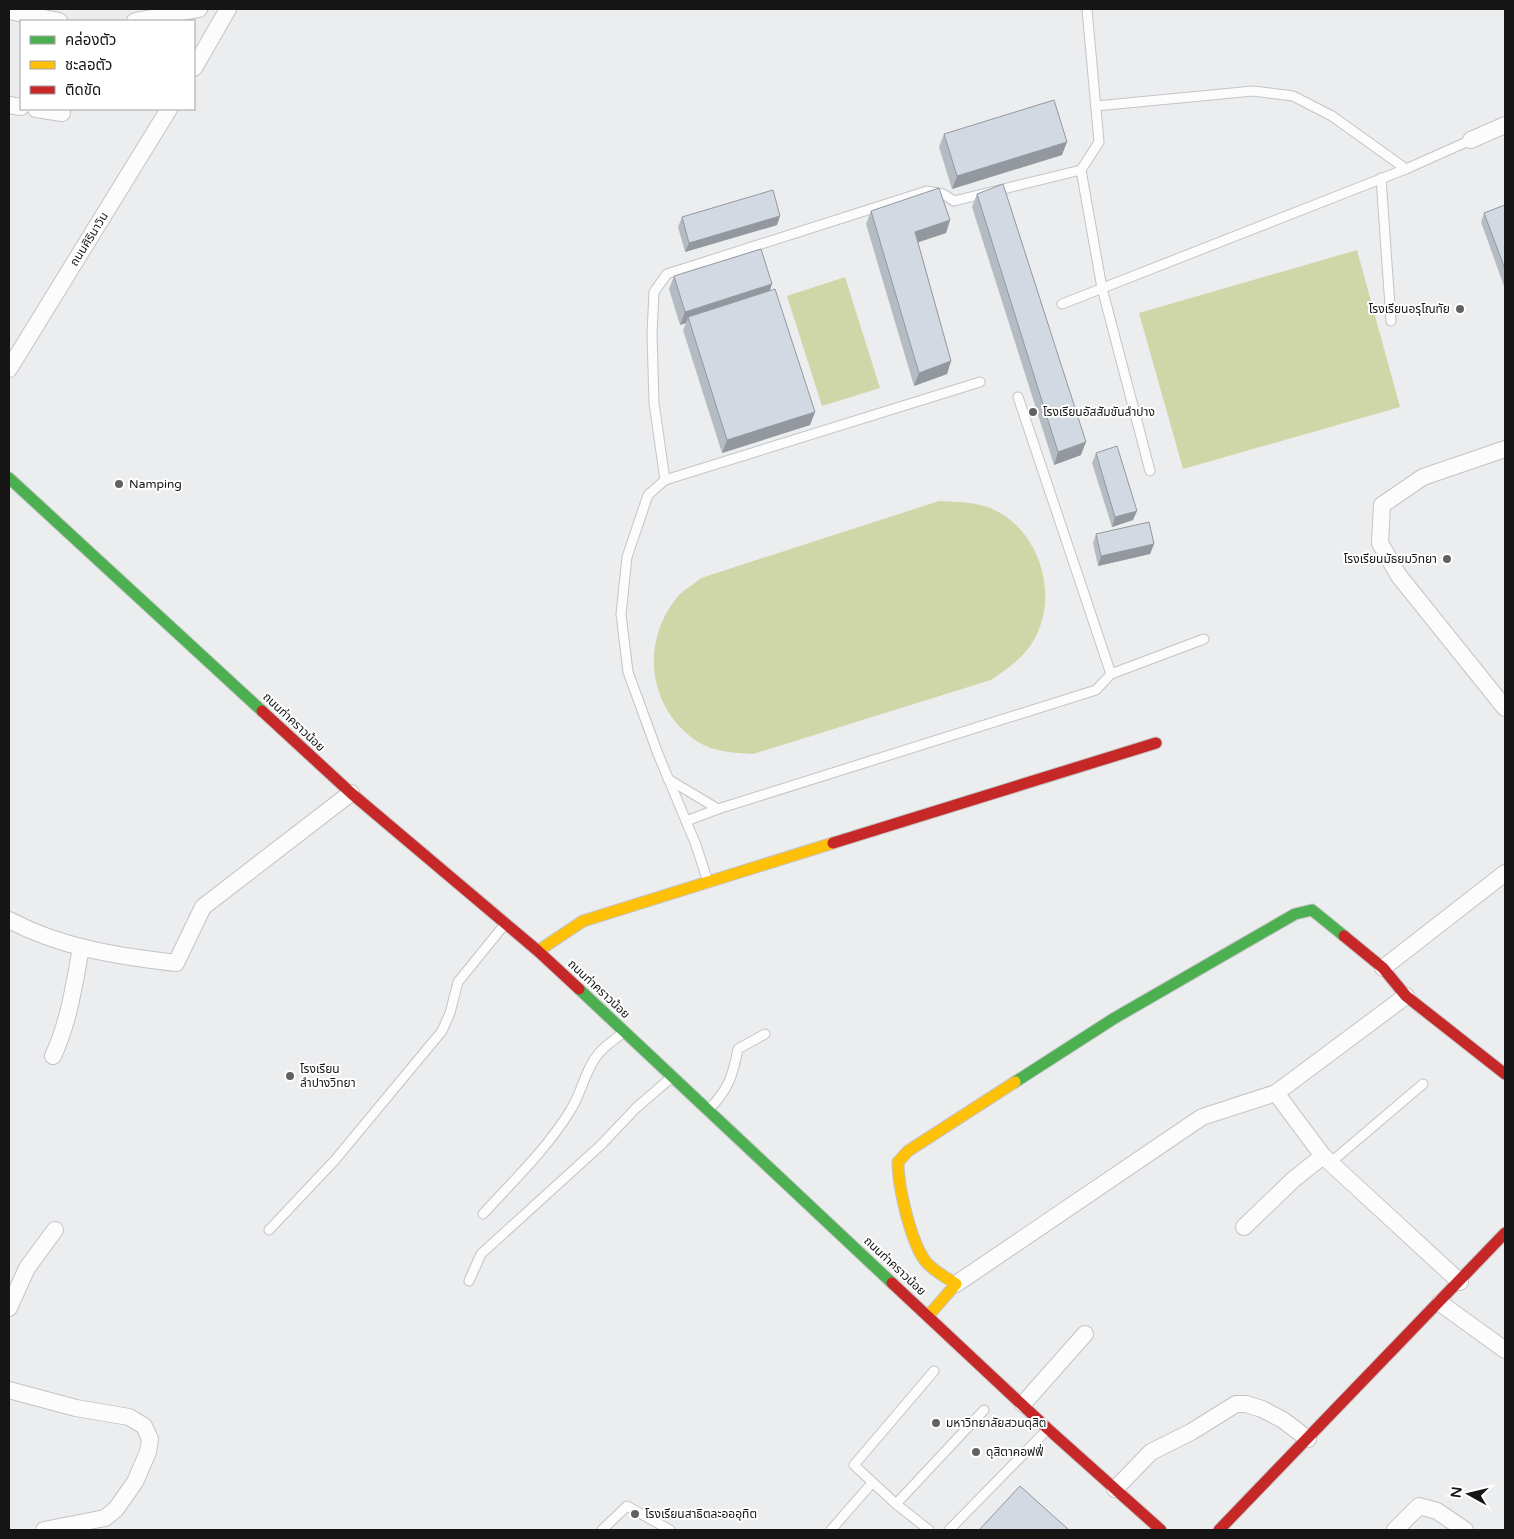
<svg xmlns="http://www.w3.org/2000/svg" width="1514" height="1539" font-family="'Varela Round','Noto Sans Thai',sans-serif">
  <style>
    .green { fill: #cfd7a8 }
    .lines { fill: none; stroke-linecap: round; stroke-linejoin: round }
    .lane-casing { stroke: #c3c4c6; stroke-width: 11 }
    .street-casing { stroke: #c3c4c6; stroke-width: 18 }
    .fast-casing { stroke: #c3c4c6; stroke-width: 13 }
    .slow-casing { stroke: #c3c4c6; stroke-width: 13 }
    .jam-casing { stroke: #c3c4c6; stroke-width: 13 }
    .lane { stroke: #fcfcfd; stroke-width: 9 }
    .street { stroke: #fcfcfd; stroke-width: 16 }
    .fast { stroke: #4caf50; stroke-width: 11 }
    .slow { stroke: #ffc107; stroke-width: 11 }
    .jam { stroke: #c62828; stroke-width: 11 }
    .wall { fill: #b5bbc3 }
    .shaded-wall { fill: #93989f }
    .building { fill: #d2d9e3; stroke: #93989f }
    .poi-dot { fill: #606162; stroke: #fff; stroke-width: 2 }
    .labels { text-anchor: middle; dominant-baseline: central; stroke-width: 4; stroke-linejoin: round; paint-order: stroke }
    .street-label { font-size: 12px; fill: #151516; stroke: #fff }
    .poi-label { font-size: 12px; fill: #151516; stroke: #fff; text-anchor: start }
  </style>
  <rect width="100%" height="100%" fill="#ecedef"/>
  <g class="green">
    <polygon points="1357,250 1400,407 1183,469 1139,313"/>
    <polygon points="845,277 880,388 822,406 787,296"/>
    <path d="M939,501C961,502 983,502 1002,514C1041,538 1057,595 1036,636C1026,656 1009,668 991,680L753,754C735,753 714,752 698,742C649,710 640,645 675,600C681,591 693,585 701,578Z"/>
  </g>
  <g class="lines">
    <g class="lane-casing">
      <g id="lane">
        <polyline points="1087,9 1099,142 1081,170 1102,288 1150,471"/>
        <polyline points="1096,106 1253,91 1293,96 1332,116 1406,169"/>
        <polyline points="1381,178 1391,321"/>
        <polyline points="1062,304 1406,169 1471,140"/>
        <polyline points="1018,397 1111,674"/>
        <polyline points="665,480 654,403 652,334 654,292 667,274 927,191 943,194 954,201 1081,170"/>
        <polyline points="668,779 718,809 1096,690 1111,674 1204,639"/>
        <polyline points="686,821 718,809"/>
        <polyline points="708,882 696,845 658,754 628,672 621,614 627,557 648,495 665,480 980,382"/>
        <path d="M708,1110C728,1091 733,1075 738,1049L765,1034"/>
        <polyline points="1330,1163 1423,1084"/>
        <path d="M483,1214C513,1181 546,1150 570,1111C582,1093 585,1069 599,1053C606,1045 615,1039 623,1033"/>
        <polyline points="269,1230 335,1160 442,1031 450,1013 458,982 505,924"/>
        <polyline points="469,1281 481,1254 601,1145 636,1108 672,1077"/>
        <polyline points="896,1504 984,1410"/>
        <polyline points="602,1530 627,1506 670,1530"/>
        <polyline points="831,1530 872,1483"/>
        <polyline points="929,1530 896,1504 854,1465 934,1371"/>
        <polyline points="949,1530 1048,1429"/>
      </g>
    </g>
    <g class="street-casing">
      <g id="street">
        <polyline points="9,11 59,21"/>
        <polyline points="135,21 199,9"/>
        <polyline points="194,68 228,9"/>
        <polyline points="9,105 21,107"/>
        <polyline points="36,109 62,113"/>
        <polyline points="1471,140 1505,125"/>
        <polyline points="9,369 169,109"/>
        <polyline points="1505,449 1423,477 1382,505 1380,543 1399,576 1505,708"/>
        <path d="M9,920C62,948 117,956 176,963L203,907L351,793"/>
        <polyline points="1383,968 1505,873"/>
        <path d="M53,1056C69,1022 74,985 81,948"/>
        <polyline points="1276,1093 1323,1156 1460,1282"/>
        <polyline points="1244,1227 1294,1179 1323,1156"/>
        <polyline points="956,1284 1202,1117 1276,1093 1406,996"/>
        <polyline points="1440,1303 1505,1350"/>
        <polyline points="9,1308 27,1268 55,1230"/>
        <polyline points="9,1390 76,1408 129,1417 144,1426 150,1439 148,1452 135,1482 116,1509 105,1518 44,1530"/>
        <polyline points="1023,1404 1085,1334"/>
        <polyline points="1115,1489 1151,1452 1191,1432 1236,1404 1246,1404 1262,1409 1283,1420 1308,1439"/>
        <polyline points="1395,1530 1419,1506 1437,1511 1465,1530"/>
      </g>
    </g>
    <g class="fast-casing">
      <g id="fast">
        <polyline points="9,478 262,711"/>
        <polyline points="579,989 892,1283"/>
        <polyline points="1015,1082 1113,1019 1295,914 1312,910 1344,936"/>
      </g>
    </g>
    <g class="slow-casing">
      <g id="slow">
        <polyline points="538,951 583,921 833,843"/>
        <path d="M928,1316L956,1284C947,1278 934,1271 927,1263C911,1245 898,1186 898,1162L908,1151L1015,1082"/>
      </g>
    </g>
    <g class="jam-casing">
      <g id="jam">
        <polyline points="262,711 351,793 538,951 579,989"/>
        <polyline points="833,843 1156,743"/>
        <polyline points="1344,936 1383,968 1406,996 1505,1074"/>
        <polyline points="892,1283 1048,1429 1161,1530"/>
        <polyline points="1219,1530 1505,1233"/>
      </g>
    </g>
    <use href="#lane" class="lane"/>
    <use href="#street" class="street"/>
    <use href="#fast" class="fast"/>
    <use href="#slow" class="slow"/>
    <use href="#jam" class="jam"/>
  </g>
  <g class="wall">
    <polygon points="944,134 1062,155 952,189 939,147"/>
    <polygon points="977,194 1081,455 1054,465 972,207"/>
    <polygon points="1505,205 1505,289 1481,222 1484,213"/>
    <polygon points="871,211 950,220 946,233 918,242 951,361 947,374 914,386 866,224"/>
    <polygon points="780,216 777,225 685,252 678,227 682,217"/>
    <polygon points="674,276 770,290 815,412 810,425 722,453 683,330 686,323 680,325 669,289"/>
    <polygon points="1096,453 1133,520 1112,527 1092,463"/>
    <polygon points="1096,534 1154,544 1150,554 1098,566 1093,543"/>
  </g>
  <g class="shaded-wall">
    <polygon points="1067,142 1062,155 952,189 957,176"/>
    <polygon points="780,216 777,225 685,252 689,243"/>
    <polygon points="950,220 946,233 910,245 915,232"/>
    <polygon points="772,284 768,297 688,317 686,323 680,325 685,312"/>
    <polygon points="951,361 947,374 914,386 919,373"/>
    <polygon points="815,412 810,425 722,453 727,440"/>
    <polygon points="1086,442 1081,455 1054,465 1058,452"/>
    <polygon points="1137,511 1133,520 1112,527 1115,517"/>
    <polygon points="1154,544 1150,554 1098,566 1101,556"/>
  </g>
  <g class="building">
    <polygon points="1054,100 1067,142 957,176 944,134"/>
    <polygon points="1003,184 1086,442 1058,452 977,194"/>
    <polygon points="939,188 950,220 915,232 951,361 919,373 871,211"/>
    <polygon points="773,190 780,216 689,243 682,217"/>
    <polygon points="1505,205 1505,269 1484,213"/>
    <polygon points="761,249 772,284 685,312 674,276"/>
    <polygon points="775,289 815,412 727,440 688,317"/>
    <polygon points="1117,446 1137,511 1115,517 1096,453"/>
    <polygon points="1149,522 1154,544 1101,556 1096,534"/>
    <polygon points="1020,1486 1069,1530 979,1530"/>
  </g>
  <g class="poi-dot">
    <circle cx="1460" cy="309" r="5"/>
    <circle cx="1033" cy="412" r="5"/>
    <circle cx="119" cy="484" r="5"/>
    <circle cx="1447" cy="559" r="5"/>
    <circle cx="290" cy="1076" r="5"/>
    <circle cx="936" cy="1423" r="5"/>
    <circle cx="976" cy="1452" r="5"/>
    <circle cx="635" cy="1514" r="5"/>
  </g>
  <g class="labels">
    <g class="street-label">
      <text transform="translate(89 239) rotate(-58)">ถนนศิรินาวิน</text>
      <text transform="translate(294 722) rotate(43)">ถนนท่าคราวน้อย</text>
      <text transform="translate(599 989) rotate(43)">ถนนท่าคราวน้อย</text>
      <text transform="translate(895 1266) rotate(43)">ถนนท่าคราวน้อย</text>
    </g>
    <g class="poi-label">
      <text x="1450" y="309" text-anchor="end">โรงเรียนอรุโณทัย</text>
      <text x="1043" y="412">โรงเรียนอัสสัมชันลำปาง</text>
      <text x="129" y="484">Namping</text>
      <text x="1437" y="559" text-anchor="end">โรงเรียนมัธยมวิทยา</text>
      <text x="300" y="1069">โรงเรียน<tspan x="300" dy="14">ลำปางวิทยา</tspan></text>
      <text x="946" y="1423">มหาวิทยาลัยสวนดุสิต</text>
      <text x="986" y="1452">ดุสิตาคอฟฟี่</text>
      <text x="645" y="1514">โรงเรียนสาธิตละอออุทิต</text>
    </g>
  </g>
  <rect width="1514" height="1539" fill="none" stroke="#151516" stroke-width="20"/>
  <rect x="20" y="20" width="175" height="90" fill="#ffffff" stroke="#a1a1a2"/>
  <rect x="30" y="36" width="25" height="8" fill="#4caf50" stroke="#a1a1a2"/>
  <text x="65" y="45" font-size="15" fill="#151516">คล่องตัว</text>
  <rect x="30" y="61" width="25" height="8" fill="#ffc107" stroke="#a1a1a2"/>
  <text x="65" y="70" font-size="15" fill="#151516">ชะลอตัว</text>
  <rect x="30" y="86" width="25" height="8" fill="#c62828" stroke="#a1a1a2"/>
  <text x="65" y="95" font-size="15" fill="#151516">ติดขัด</text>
  <g transform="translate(1469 1494) rotate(278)" stroke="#ffffff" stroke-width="4" paint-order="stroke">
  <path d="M0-4L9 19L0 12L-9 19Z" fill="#151516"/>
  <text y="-8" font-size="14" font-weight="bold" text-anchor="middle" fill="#151516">N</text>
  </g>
</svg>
